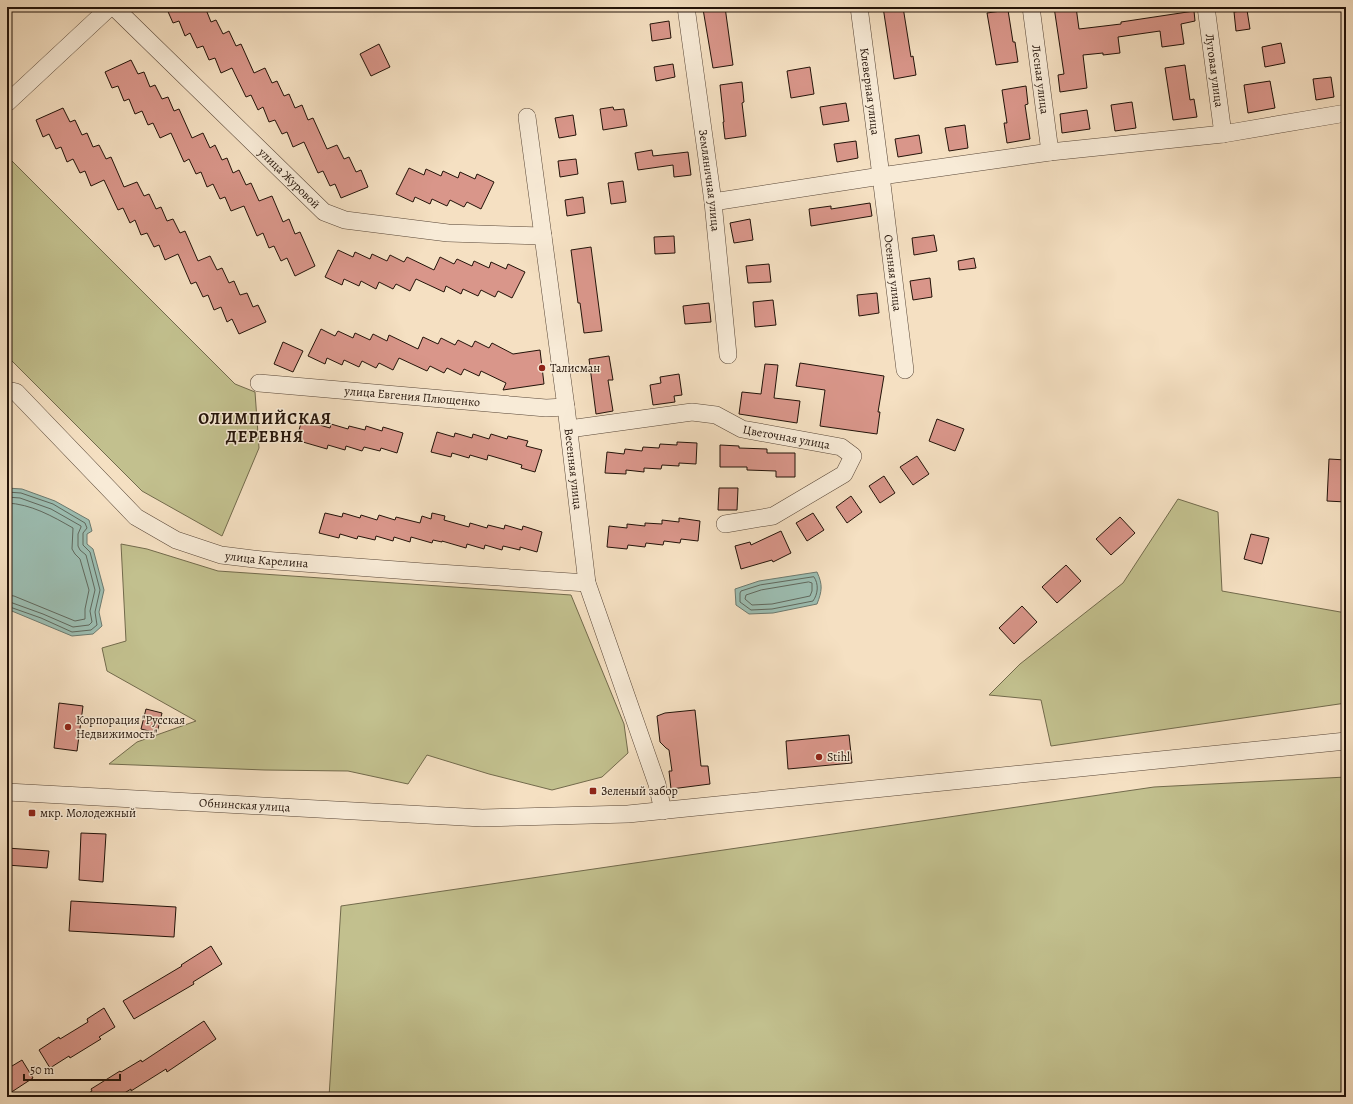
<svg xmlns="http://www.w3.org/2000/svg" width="1353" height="1104" font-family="Alegreya,serif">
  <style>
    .green { fill: #c2c08e; stroke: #726a4c }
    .water { fill: #9cbdb1; stroke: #6c796e }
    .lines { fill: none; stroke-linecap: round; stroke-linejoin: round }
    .shore { stroke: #60685d; stroke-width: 1 }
    .building { fill: #d9968a; stroke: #231309 }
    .minor-casing { stroke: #584637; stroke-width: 18 }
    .minor { stroke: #f8ebd7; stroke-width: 17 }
    .poi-dot { fill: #8f2418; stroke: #f8ebd7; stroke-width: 1.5 }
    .labels { text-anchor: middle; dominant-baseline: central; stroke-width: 3; stroke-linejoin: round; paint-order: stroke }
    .street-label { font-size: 12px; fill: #231309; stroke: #f8ebd7 }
    .poi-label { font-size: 12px; fill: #231309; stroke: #f8ebd7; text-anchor: start }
    .district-label { font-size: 16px; font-weight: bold; letter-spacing: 1px; fill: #231309; stroke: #f8ebd7 }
  </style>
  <rect width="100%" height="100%" fill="#f5e0c2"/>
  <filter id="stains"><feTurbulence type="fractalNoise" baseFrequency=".005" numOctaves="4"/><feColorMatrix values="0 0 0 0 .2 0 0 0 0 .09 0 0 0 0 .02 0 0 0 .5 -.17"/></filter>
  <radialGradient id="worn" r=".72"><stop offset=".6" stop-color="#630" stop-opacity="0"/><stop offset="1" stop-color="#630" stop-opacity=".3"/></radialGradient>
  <g class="green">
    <polygon points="7,156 235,384 255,392 259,448 222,536 142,491 7,356"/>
    <polygon points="1178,499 1218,512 1222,591 1346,613 1346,703 1051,746 1041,700 989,695 1020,664 1123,583"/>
    <polygon points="121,544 147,549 218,571 571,595 624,724 628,753 602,777 552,790 489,774 427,755 408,784 348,771 265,770 109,764 137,742 196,721 107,671 102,648 126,641"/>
    <polygon points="1346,777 1346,1097 329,1097 341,906 1154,787"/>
  </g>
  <g class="water">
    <polygon points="7,488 22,489 55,501 89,520 92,531 87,534 87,544 93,549 104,590 99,612 102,626 93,634 72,636 7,609"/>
    <path d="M817,572C823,585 822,591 817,604L773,613L749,614L736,605L735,589L759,581Z"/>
  </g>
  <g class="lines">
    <g class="shore">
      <polyline points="7,492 21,493 53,504 85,523 87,528 83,533 83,545 90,552 100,590 95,612 97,625 91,630 72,632 41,618 7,606"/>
      <polyline points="7,497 20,498 51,509 81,526 81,527 78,534 78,546 80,550 86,555 95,590 90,611 92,622 89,625 73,627 43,614 7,601"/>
      <path d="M7,503C31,504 52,516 73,528L72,549L75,554L80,559L89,590L85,609V619L75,621L14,596L7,595"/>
      <path d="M814,577C819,584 818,594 813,601L772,609L751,610L740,602V593L741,591L760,585Z"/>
      <polygon points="809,582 812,583 812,591 810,596 772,604 752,605 745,599 746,595 761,590"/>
    </g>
  </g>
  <g class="building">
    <polygon points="166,7 205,7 211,22 216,20 223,34 229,31 236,46 241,44 254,73 265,68 272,83 277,81 284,96 289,94 295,108 302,105 308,120 313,118 327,149 337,145 344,159 349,157 356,172 361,170 368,187 341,198 335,184 330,186 323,171 318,173 304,142 293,147 287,132 282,134 275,120 269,122 263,107 258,110 251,95 246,97 232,68 221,73 215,58 209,60 203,46 197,48 190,33 185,36 179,21 173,23"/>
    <polygon points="716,7 725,7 733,65 713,68 703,9"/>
    <polygon points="883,7 903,7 911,57 913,56 916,75 894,79"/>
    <polygon points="1054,7 1076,7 1079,29 1121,24 1121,22 1194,11 1195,21 1181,24 1184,44 1162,47 1160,31 1118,37 1120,53 1103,55 1103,53 1083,55 1087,88 1060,92 1058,75 1064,74"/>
    <polygon points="1008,10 1013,42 1015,42 1018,62 996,65 987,13"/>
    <polygon points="1247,10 1250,29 1236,31 1234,12"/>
    <polygon points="669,21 671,38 652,41 650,24"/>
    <polygon points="1281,43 1285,63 1265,67 1262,47"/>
    <polygon points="379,44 390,67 371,76 360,54"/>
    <polygon points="131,60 138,74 144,72 150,87 155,85 162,99 168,97 174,111 179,109 192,138 203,133 210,148 215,145 222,160 227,158 233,173 239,170 246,185 251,183 259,201 272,196 283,222 289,219 295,234 300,232 315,266 295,276 287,258 281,261 274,246 269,248 263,233 257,236 244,206 231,211 225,197 220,199 213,184 207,187 201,172 196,174 189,159 184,162 171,133 160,138 153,123 148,125 142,111 135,114 129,99 124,101 118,86 112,88 105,72"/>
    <polygon points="673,64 675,77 656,81 654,67"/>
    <polygon points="1185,65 1190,100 1194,99 1197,117 1173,120 1165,68"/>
    <polygon points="810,67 814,94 791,98 787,71"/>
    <polygon points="1331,77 1334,97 1316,100 1313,79"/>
    <polygon points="1270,81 1275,108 1248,113 1244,85"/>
    <polygon points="742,82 744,102 742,103 746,136 725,139 723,122 724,122 720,85"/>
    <polygon points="1026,86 1028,104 1025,105 1030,139 1007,143 1004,123 1007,123 1002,90"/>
    <polygon points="1132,102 1136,128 1115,131 1111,105"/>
    <polygon points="846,103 849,121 823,125 820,107"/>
    <polygon points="613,107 614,110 624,109 627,126 603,130 600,109"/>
    <polygon points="63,108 70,122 75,120 82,135 87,133 93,147 99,145 106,159 111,157 124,187 137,182 144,196 149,194 156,209 161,207 167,221 173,219 180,233 185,231 198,261 210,256 217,270 222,268 229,283 234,281 240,295 247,293 253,307 258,305 266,322 239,334 232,319 227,322 221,307 214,310 208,295 203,297 196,282 191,284 178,254 165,260 159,245 154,247 147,233 141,235 135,220 130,223 123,208 118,210 104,180 91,186 85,171 80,173 73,159 67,162 61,147 56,149 49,134 43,137 36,120"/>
    <polygon points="1087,110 1090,129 1062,133 1060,114"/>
    <polygon points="573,115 576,135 559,138 555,118"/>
    <polygon points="965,125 968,148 949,151 945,128"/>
    <polygon points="919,135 922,153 898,157 895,139"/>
    <polygon points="856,141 858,158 837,162 834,144"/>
    <polygon points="652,150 653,156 688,152 691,175 674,177 673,165 638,170 635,153"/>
    <polygon points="576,159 578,174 560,177 558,161"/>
    <polygon points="409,168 424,175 426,169 441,176 443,171 458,178 460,172 475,179 477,174 494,182 481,209 467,202 464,207 450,200 447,206 432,199 430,204 415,197 413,202 396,194"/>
    <polygon points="623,181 626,202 611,204 608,183"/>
    <polygon points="583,197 585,213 567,216 565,200"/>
    <polygon points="870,203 872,216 811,226 809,209 831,206 831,209"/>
    <polygon points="750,219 753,240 734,243 730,223"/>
    <polygon points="934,235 937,251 914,255 912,238"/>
    <polygon points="674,236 675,253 655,254 654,237"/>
    <polygon points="591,247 602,331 584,333 580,303 578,303 571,250"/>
    <polygon points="338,250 353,257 355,252 370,259 372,254 387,261 390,255 404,262 407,257 434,270 440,257 454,264 457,259 472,266 474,261 489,268 491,262 506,269 508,264 525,272 512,298 498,291 495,297 481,290 478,296 463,289 461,294 446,286 444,292 416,279 410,291 396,284 393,289 379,282 376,289 361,281 359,286 344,279 342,285 325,277"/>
    <polygon points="974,258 976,268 959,270 958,261"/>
    <polygon points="769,264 771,282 748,283 746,266"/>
    <polygon points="930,278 932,297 913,300 910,281"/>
    <polygon points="877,293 879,313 859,316 857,295"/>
    <polygon points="773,300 776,325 755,327 753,302"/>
    <polygon points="709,303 711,322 685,324 683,306"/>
    <polygon points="321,329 335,336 338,331 353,338 355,333 370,340 373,334 387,341 389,335 418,349 423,337 438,344 441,338 455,345 458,340 472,347 475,341 489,348 492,343 513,354 540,350 544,384 503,390 506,383 481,371 479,376 464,369 461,375 447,368 444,373 430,366 427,371 399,358 393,370 379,363 376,368 362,361 359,367 344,360 342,365 327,358 325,364 308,356"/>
    <polygon points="283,342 303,351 293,372 274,364"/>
    <polygon points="609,356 613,380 608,380 613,411 596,414 589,359"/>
    <polygon points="800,363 884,376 878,412 880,412 877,434 820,426 825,390 796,386"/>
    <polygon points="765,364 778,365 774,398 800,401 797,423 739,414 742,392 761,394"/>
    <polygon points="679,374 682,395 674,396 675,402 653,405 650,385 661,383 660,377"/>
    <polygon points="937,419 964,429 955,451 929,441"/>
    <polygon points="302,420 330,428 331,424 348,429 349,426 365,430 366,426 382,431 383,427 403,433 397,453 381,448 380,451 364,447 362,451 346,446 345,450 328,445 327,449 296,440"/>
    <polygon points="437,432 454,437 455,433 472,438 473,434 489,439 491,434 507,439 508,436 528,441 526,446 542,450 535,472 521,468 522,465 488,455 487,460 470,455 469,458 452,453 451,457 431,452"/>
    <polygon points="677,442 697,443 696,464 679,463 679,466 662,465 661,469 644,468 644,472 626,470 626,474 605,473 607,452 624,454 625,449 642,451 643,447 659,448 660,444 677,445"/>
    <polygon points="720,445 739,446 739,448 767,449 767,453 795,453 795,477 776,477 776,471 747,470 747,467 720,467"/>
    <polygon points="917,456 929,474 913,485 900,467"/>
    <polygon points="1329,459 1346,460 1346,502 1327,501"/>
    <polygon points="884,476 895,493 880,503 869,486"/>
    <polygon points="719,488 738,488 737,510 718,510"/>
    <polygon points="851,496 862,512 847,523 836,507"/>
    <polygon points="325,513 342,517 343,513 360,518 361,515 377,520 379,515 395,520 396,517 420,523 422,516 431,519 432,513 445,516 444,520 469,527 470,523 487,528 488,525 504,529 505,525 522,530 523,526 542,532 537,552 520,547 520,550 503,546 502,550 485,545 484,549 467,544 466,548 442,541 442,542 433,540 432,543 411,537 410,542 394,537 393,541 376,536 375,540 358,536 357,539 340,534 339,538 319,533"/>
    <polygon points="813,513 824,530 807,541 796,523"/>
    <polygon points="1120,517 1135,533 1111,555 1096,539"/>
    <polygon points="679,518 700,521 698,541 681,539 680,543 664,541 663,545 646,543 645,547 628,545 627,549 607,547 609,526 627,528 627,524 645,526 645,523 662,524 662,520 679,522"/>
    <polygon points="781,531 791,553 773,562 772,560 741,569 735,546 750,542 751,545"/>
    <polygon points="1251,534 1269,538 1262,564 1244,559"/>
    <polygon points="1066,565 1081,581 1057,603 1042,587"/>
    <polygon points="1022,606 1037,622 1014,644 999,628"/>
    <polygon points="59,703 83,706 77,751 54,748"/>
    <polygon points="146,709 162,713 157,733 141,729"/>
    <polygon points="695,710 701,766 708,766 710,784 671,789 669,771 672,771 669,750 666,748 660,742 657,716 665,713"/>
    <polygon points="849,735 852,763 788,769 786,741"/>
    <polygon points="81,833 106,834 103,882 79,880"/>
    <polygon points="7,848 49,851 47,868 7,865"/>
    <polygon points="71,901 176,907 174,937 69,931"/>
    <polygon points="211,946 222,964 193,982 194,984 134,1019 123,1001 182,966 181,965"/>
    <polygon points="104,1008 115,1027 99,1037 101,1039 70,1058 69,1056 50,1068 39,1050 59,1037 60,1039 88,1022 87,1019"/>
    <polygon points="204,1021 216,1039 167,1072 166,1069 131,1091 131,1089 118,1097 82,1097 92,1091 91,1089 120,1071 121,1072 141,1060 142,1062"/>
    <polygon points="22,1060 33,1078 7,1095 7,1069"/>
  </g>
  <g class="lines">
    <g class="minor-casing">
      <g id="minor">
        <path id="s1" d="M114,7L324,212L345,220L448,233L543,236"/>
        <path id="s2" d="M686,7L713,202L728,355"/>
        <path id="s3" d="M859,7L881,176L905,370"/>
        <path id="s4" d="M1031,7L1050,152"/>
        <path id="s5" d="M1206,7L1223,134"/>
        <polyline points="7,103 110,7"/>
        <path id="s6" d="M527,117L566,407L587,583L657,784L663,811"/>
        <polyline points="713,202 881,176 1050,152 1223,134 1346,113"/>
        <path id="s7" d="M259,383L546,408L566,407"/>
        <path id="s8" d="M7,390L16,392L136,517L176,540L221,555L262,560L424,572L587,583"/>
        <path id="s9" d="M569,429L692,412L716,415L742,429L841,447L853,456L844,474L773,516L725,524"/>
        <path id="s10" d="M7,792L482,818L628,814L1346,741"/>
      </g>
    </g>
    <use href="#minor" class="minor"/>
  </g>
  <g class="poi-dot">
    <circle cx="542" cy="368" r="4"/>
    <circle cx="68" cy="727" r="4"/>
    <circle cx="819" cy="757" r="4"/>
    <rect x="589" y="787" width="8" height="8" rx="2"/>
    <rect x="28" y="809" width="8" height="8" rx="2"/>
  </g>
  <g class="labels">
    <g class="street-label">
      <text stroke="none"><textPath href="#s5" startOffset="64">Луговая улица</textPath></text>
      <text stroke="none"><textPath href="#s4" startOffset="73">Лесная улица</textPath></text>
      <text stroke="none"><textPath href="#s3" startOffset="85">Клеверная улица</textPath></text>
      <text stroke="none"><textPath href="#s1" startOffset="245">улица Журовой</textPath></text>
      <text stroke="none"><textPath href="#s2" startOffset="175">Земляничная улица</textPath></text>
      <text stroke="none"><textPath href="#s3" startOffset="268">Осенняя улица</textPath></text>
      <text stroke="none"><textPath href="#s7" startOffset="154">улица Евгения Плющенко</textPath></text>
      <text stroke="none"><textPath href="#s9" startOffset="223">Цветочная улица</textPath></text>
      <text stroke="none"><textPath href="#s6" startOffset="355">Весенняя улица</textPath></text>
      <text stroke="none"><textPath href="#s8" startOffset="322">улица Карелина</textPath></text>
      <text stroke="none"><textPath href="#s10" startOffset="238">Обнинская улица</textPath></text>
    </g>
    <g class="poi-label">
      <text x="550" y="368">Талисман</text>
      <text x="76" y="720">Корпорация "Русская<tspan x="76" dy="14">Недвижимость"</tspan></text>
      <text x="827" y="757">Stihl</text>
      <text x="601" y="791">Зеленый забор</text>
      <text x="40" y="813">мкр. Молодежный</text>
    </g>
    <g class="district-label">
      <text x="265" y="419">ОЛИМПИЙСКАЯ<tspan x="265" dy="18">ДЕРЕВНЯ</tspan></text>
    </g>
  </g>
  <rect width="1353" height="1104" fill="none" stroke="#f5e0c2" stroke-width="24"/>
  <rect x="8" y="8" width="1337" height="1088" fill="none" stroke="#231309" stroke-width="2"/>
  <rect x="12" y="12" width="1329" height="1080" fill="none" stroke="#231309"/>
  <path d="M24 1074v6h96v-6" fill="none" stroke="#231309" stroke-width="2"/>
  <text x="30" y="1074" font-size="12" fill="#231309" stroke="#f8ebd7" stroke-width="3" paint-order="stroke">50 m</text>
  <rect width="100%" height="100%" filter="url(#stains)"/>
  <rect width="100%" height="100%" fill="url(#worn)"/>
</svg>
